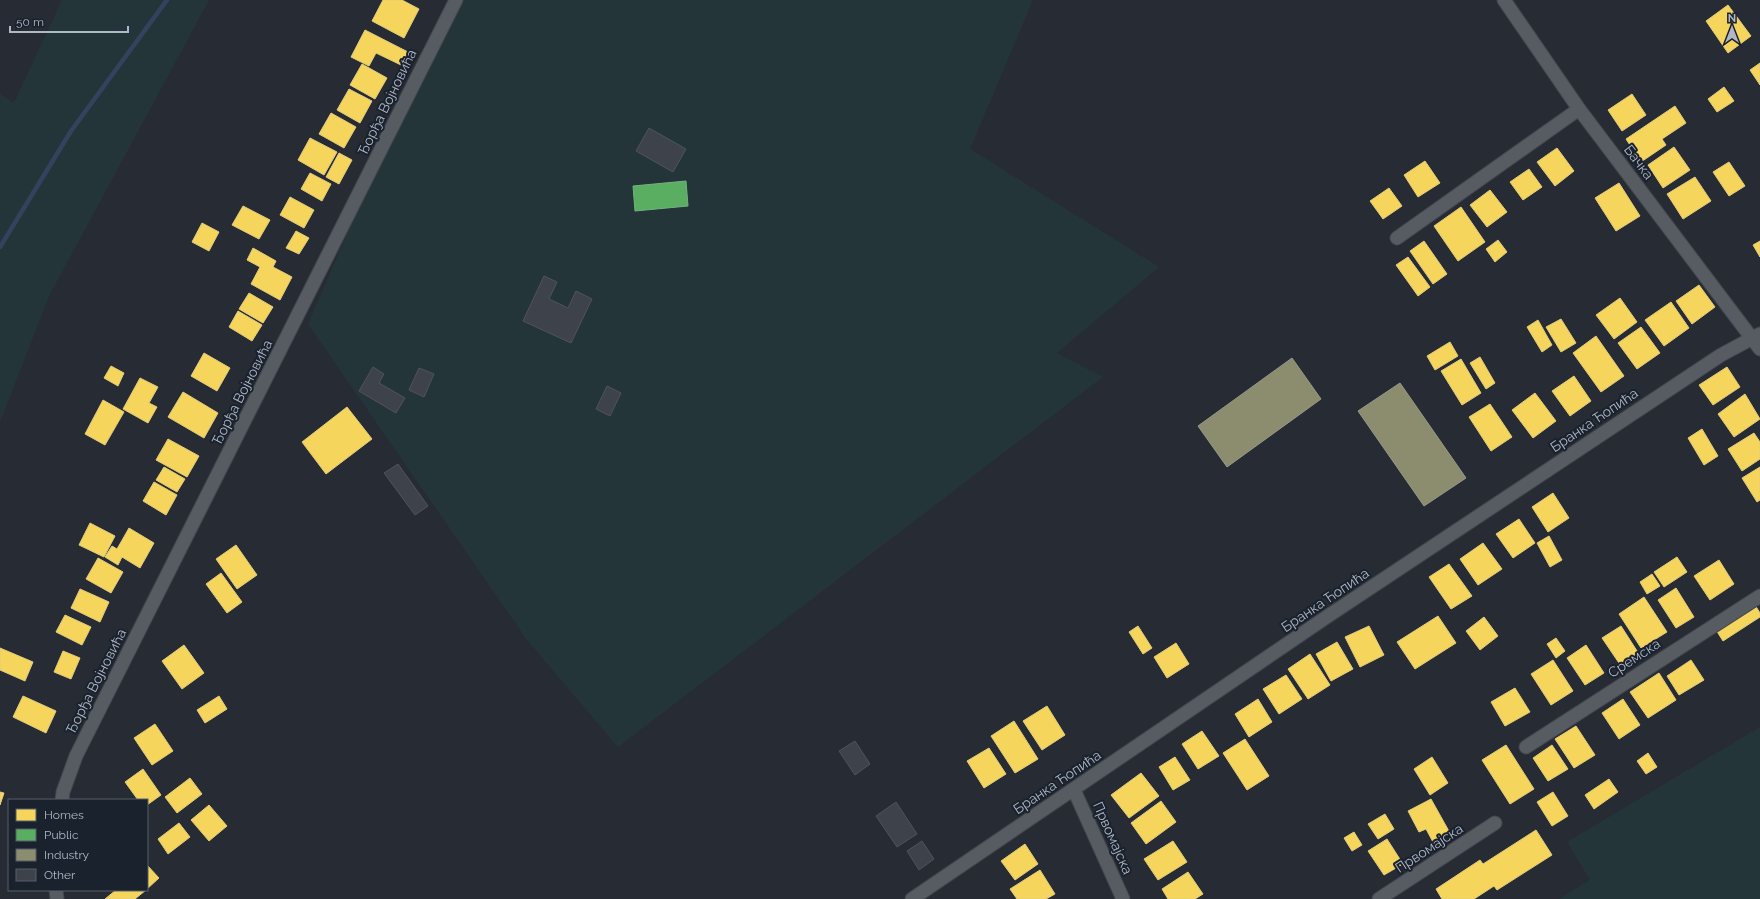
<svg xmlns="http://www.w3.org/2000/svg" width="1760" height="899" font-family="Raleway,sans-serif">
  <style>
    .green { fill: #243539 }
    .homes { fill: #f6d55c; stroke: #e1cc7c }
    .public { fill: #5aae61; stroke: #74b17f }
    .industry { fill: #8c8c6e; stroke: #979988 }
    .lines { fill: none; stroke-linecap: round; stroke-linejoin: round }
    .stream { stroke: #34435d; stroke-width: 4.5 }
    .building { fill: #3e424a; stroke: #4f535c }
    .minor-casing { stroke: #43464d; stroke-width: 15 }
    .minor { stroke: #575b62; stroke-width: 13 }
    .labels { text-anchor: middle; dominant-baseline: central; stroke-width: 4; stroke-linejoin: round; paint-order: stroke }
    .street-label { font-size: 14px; fill: #b0b7c6; stroke: #1a222e }
  </style>
  <rect width="100%" height="100%" fill="#272b33"/>
  <g class="green">
    <polygon points="62,0 209,0 49,296 0,422 0,94 14,103"/>
    <polygon points="458,0 1033,0 970,149 1159,267 1057,353 1103,377 618,747 527,640 308,324 416,74"/>
    <polygon points="1760,727 1760,899 1559,899 1590,880 1567,842"/>
  </g>
  <g class="homes">
    <polygon points="383,0 402,0 419,9 404,38 372,21"/>
    <polygon points="1728,5 1751,36 1728,53 1706,21"/>
    <polygon points="365,30 408,52 401,65 376,53 369,66 351,57"/>
    <polygon points="1760,63 1760,85 1750,70"/>
    <polygon points="362,64 387,78 375,99 350,85"/>
    <polygon points="1724,87 1734,101 1717,112 1708,99"/>
    <polygon points="349,89 372,101 360,123 337,110"/>
    <polygon points="1632,94 1646,115 1622,131 1608,110"/>
    <polygon points="1675,106 1686,123 1662,139 1666,145 1641,162 1626,139"/>
    <polygon points="331,113 356,127 344,148 319,134"/>
    <polygon points="310,138 337,152 324,175 298,160"/>
    <polygon points="1674,147 1690,170 1663,188 1648,165"/>
    <polygon points="1557,148 1574,171 1555,186 1537,162"/>
    <polygon points="339,153 352,160 339,184 326,177"/>
    <polygon points="1425,161 1440,183 1418,197 1404,175"/>
    <polygon points="1729,162 1745,186 1729,196 1713,172"/>
    <polygon points="1529,169 1542,187 1523,200 1510,182"/>
    <polygon points="310,173 331,184 322,201 301,189"/>
    <polygon points="1695,177 1711,201 1683,219 1667,194"/>
    <polygon points="1619,183 1640,216 1616,231 1595,198"/>
    <polygon points="1389,188 1402,206 1383,219 1370,201"/>
    <polygon points="1490,190 1507,212 1487,227 1470,205"/>
    <polygon points="290,197 314,210 304,228 280,215"/>
    <polygon points="243,206 270,220 259,239 232,225"/>
    <polygon points="1461,207 1485,242 1458,261 1434,226"/>
    <polygon points="202,223 219,232 209,251 192,242"/>
    <polygon points="296,231 309,238 299,254 286,248"/>
    <polygon points="1498,240 1507,252 1495,262 1486,249"/>
    <polygon points="1424,241 1447,274 1433,284 1410,251"/>
    <polygon points="1760,241 1760,257 1753,245"/>
    <polygon points="253,248 276,261 273,267 292,277 280,300 251,284 260,267 247,260"/>
    <polygon points="1408,257 1430,287 1418,296 1396,265"/>
    <polygon points="1699,285 1715,307 1692,324 1676,301"/>
    <polygon points="249,293 273,307 263,323 239,309"/>
    <polygon points="1620,298 1637,322 1614,339 1596,315"/>
    <polygon points="1671,302 1689,328 1664,346 1645,320"/>
    <polygon points="238,311 262,325 252,341 229,327"/>
    <polygon points="1561,319 1576,343 1561,352 1546,327"/>
    <polygon points="1538,320 1552,345 1542,352 1527,327"/>
    <polygon points="1641,327 1660,353 1637,369 1618,343"/>
    <polygon points="1596,336 1624,376 1601,392 1573,353"/>
    <polygon points="1450,342 1458,356 1435,370 1427,356"/>
    <polygon points="204,353 230,368 217,391 191,376"/>
    <polygon points="1480,357 1495,383 1486,389 1470,363"/>
    <polygon points="1461,359 1481,393 1462,405 1441,371"/>
    <polygon points="111,366 124,373 118,386 104,378"/>
    <polygon points="1727,367 1740,387 1713,405 1699,385"/>
    <polygon points="1574,376 1591,401 1570,416 1552,391"/>
    <polygon points="140,378 158,387 149,403 157,407 148,423 123,409"/>
    <polygon points="183,392 218,413 204,438 168,417"/>
    <polygon points="1535,393 1556,421 1533,438 1512,410"/>
    <polygon points="1745,394 1760,419 1734,437 1718,414"/>
    <polygon points="103,400 124,412 105,445 85,434"/>
    <polygon points="1490,404 1512,437 1491,451 1469,417"/>
    <polygon points="347,407 372,439 326,474 302,442"/>
    <polygon points="1702,429 1718,456 1704,465 1688,438"/>
    <polygon points="1754,433 1760,442 1760,459 1742,471 1728,449"/>
    <polygon points="168,439 199,456 187,477 156,460"/>
    <polygon points="164,467 185,479 177,492 156,480"/>
    <polygon points="1760,467 1760,500 1757,502 1742,478"/>
    <polygon points="154,482 177,495 166,515 143,501"/>
    <polygon points="1553,493 1569,518 1548,532 1532,507"/>
    <polygon points="1519,519 1535,543 1513,558 1496,534"/>
    <polygon points="90,523 115,536 104,557 79,545"/>
    <polygon points="129,528 154,543 140,568 122,557 118,565 105,557 112,546 117,549"/>
    <polygon points="1549,536 1562,560 1550,567 1537,543"/>
    <polygon points="1483,543 1502,569 1478,585 1460,559"/>
    <polygon points="236,545 257,575 237,589 216,559"/>
    <polygon points="1677,557 1687,572 1664,587 1654,572"/>
    <polygon points="98,558 123,572 111,593 86,579"/>
    <polygon points="1719,560 1734,584 1710,600 1694,576"/>
    <polygon points="1449,564 1472,596 1451,609 1429,577"/>
    <polygon points="221,573 242,602 227,613 206,584"/>
    <polygon points="1652,574 1660,586 1647,594 1640,582"/>
    <polygon points="1676,588 1694,617 1676,628 1658,600"/>
    <polygon points="80,589 109,602 100,622 71,608"/>
    <polygon points="1644,597 1667,632 1641,648 1619,614"/>
    <polygon points="1755,605 1760,613 1760,617 1723,641 1716,630"/>
    <polygon points="65,615 91,627 82,645 56,632"/>
    <polygon points="1438,616 1456,643 1415,669 1397,642"/>
    <polygon points="1484,617 1498,636 1480,650 1466,631"/>
    <polygon points="1138,626 1152,648 1143,654 1129,632"/>
    <polygon points="1369,626 1384,655 1360,667 1345,637"/>
    <polygon points="1621,626 1639,654 1621,666 1602,638"/>
    <polygon points="1556,638 1565,651 1556,658 1547,644"/>
    <polygon points="1337,642 1353,669 1331,681 1316,654"/>
    <polygon points="1176,643 1189,664 1167,678 1154,657"/>
    <polygon points="184,645 204,673 182,689 162,661"/>
    <polygon points="1586,645 1604,673 1585,685 1567,658"/>
    <polygon points="0,648 33,662 25,681 0,670"/>
    <polygon points="63,651 80,658 71,679 54,672"/>
    <polygon points="1310,654 1330,685 1308,699 1288,669"/>
    <polygon points="1553,660 1573,691 1551,705 1531,674"/>
    <polygon points="1691,660 1704,680 1679,695 1667,676"/>
    <polygon points="1659,673 1676,700 1648,718 1630,692"/>
    <polygon points="1286,675 1302,699 1279,714 1263,689"/>
    <polygon points="1515,688 1530,712 1505,726 1491,702"/>
    <polygon points="23,696 56,711 46,733 13,717"/>
    <polygon points="219,696 227,709 205,723 197,710"/>
    <polygon points="1258,699 1272,722 1249,737 1235,714"/>
    <polygon points="1623,699 1640,725 1619,739 1602,713"/>
    <polygon points="1047,706 1065,735 1042,750 1023,721"/>
    <polygon points="1014,721 1038,759 1015,773 991,736"/>
    <polygon points="155,724 173,751 152,765 134,738"/>
    <polygon points="1576,726 1595,755 1574,768 1555,739"/>
    <polygon points="1202,731 1219,756 1198,769 1182,744"/>
    <polygon points="1245,739 1269,776 1247,790 1223,753"/>
    <polygon points="1506,745 1534,789 1510,804 1482,760"/>
    <polygon points="1552,745 1568,769 1548,781 1533,758"/>
    <polygon points="989,748 1006,774 984,788 967,761"/>
    <polygon points="1648,753 1657,767 1646,774 1637,761"/>
    <polygon points="1175,757 1190,780 1173,790 1159,767"/>
    <polygon points="1432,757 1448,783 1430,795 1414,769"/>
    <polygon points="143,769 161,795 147,805 147,800 138,800 125,782"/>
    <polygon points="1141,773 1159,796 1129,818 1111,795"/>
    <polygon points="190,778 202,794 177,813 165,797"/>
    <polygon points="1609,779 1618,792 1594,809 1585,795"/>
    <polygon points="0,792 4,793 0,805"/>
    <polygon points="1553,792 1568,816 1552,826 1537,802"/>
    <polygon points="1431,799 1450,833 1433,842 1426,829 1419,832 1408,811"/>
    <polygon points="1161,801 1176,822 1146,844 1131,823"/>
    <polygon points="209,805 227,826 209,841 191,820"/>
    <polygon points="1385,814 1394,829 1378,839 1368,824"/>
    <polygon points="179,823 190,837 168,854 158,839"/>
    <polygon points="1536,830 1552,855 1497,890 1494,886 1474,899 1442,899 1436,889 1480,860 1483,864"/>
    <polygon points="1354,832 1362,845 1352,851 1344,838"/>
    <polygon points="1387,839 1403,864 1384,875 1368,851"/>
    <polygon points="1173,841 1187,862 1158,880 1144,859"/>
    <polygon points="1025,844 1038,864 1015,880 1001,861"/>
    <polygon points="147,865 159,878 147,889"/>
    <polygon points="1040,870 1055,894 1046,899 1017,899 1010,889"/>
    <polygon points="1188,872 1203,894 1195,899 1168,899 1162,889"/>
    <polygon points="116,890 146,890 135,899 105,899"/>
  </g>
  <polygon class="public" points="686,181 688,206 635,211 633,186"/>
  <g class="industry">
    <polygon points="1292,358 1321,399 1227,467 1198,426"/>
    <polygon points="1400,383 1466,478 1424,506 1358,411"/>
  </g>
  <g class="lines">
    <polyline class="stream" points="0,247 71,131 167,0"/>
  </g>
  <g class="building">
    <polygon points="649,128 686,149 673,172 636,151"/>
    <polygon points="544,276 557,282 549,299 568,308 576,291 592,299 571,343 523,321"/>
    <polygon points="373,367 384,374 379,383 405,398 396,413 359,391"/>
    <polygon points="419,368 434,374 424,397 409,390"/>
    <polygon points="607,386 621,393 610,416 596,409"/>
    <polygon points="398,464 428,506 415,515 384,473"/>
    <polygon points="855,741 870,764 855,775 839,751"/>
    <polygon points="896,802 917,834 897,847 876,816"/>
    <polygon points="922,841 934,859 919,870 907,851"/>
  </g>
  <g class="lines">
    <g class="minor-casing">
      <g id="minor">
        <polyline points="1504,0 1579,109 1760,349"/>
        <polyline points="1397,238 1579,109"/>
        <polyline points="1526,747 1760,596"/>
        <polyline points="1074,790 1123,899"/>
        <polyline points="62,800 63,792 76,756 456,0"/>
        <polyline points="56,890 57,899"/>
        <polyline points="912,899 1328,616 1721,355 1760,334"/>
        <polyline points="1379,899 1495,823"/>
      </g>
    </g>
    <use href="#minor" class="minor"/>
  </g>
  <g class="labels">
    <g class="street-label">
      <text transform="translate(387 102) rotate(-64)">Ђорђа Војновића</text>
      <text transform="translate(1639 162) rotate(53)">Бачка</text>
      <text transform="translate(242 392) rotate(-63)">Ђорђа Војновића</text>
      <text transform="translate(1594 420) rotate(-34)">Бранка Ћопића</text>
      <text transform="translate(1325 600) rotate(-34)">Бранка Ћопића</text>
      <text transform="translate(1634 658) rotate(-33)">Сремска</text>
      <text transform="translate(96 681) rotate(-63)">Ђорђа Војновића</text>
      <text transform="translate(1057 782) rotate(-34)">Бранка Ћопића</text>
      <text transform="translate(1113 838) rotate(66)">Првомајска</text>
      <text transform="translate(1429 848) rotate(-33)">Првомајска</text>
    </g>
  </g>
  <rect x="8" y="799" width="140" height="92" fill="#1a222e" stroke="#565e6b"/>
  <rect x="16" y="809" width="20" height="12" fill="#f6d55c" stroke="#565e6b"/>
  <text x="44" y="819" font-size="12" fill="#b0b7c6">Homes</text>
  <rect x="16" y="829" width="20" height="12" fill="#5aae61" stroke="#565e6b"/>
  <text x="44" y="839" font-size="12" fill="#b0b7c6">Public</text>
  <rect x="16" y="849" width="20" height="12" fill="#8c8c6e" stroke="#565e6b"/>
  <text x="44" y="859" font-size="12" fill="#b0b7c6">Industry</text>
  <rect x="16" y="869" width="20" height="12" fill="#3e424a" stroke="#565e6b"/>
  <text x="44" y="879" font-size="12" fill="#b0b7c6">Other</text>
  <g transform="translate(1732 28)" stroke="#1a222e" stroke-width="3" paint-order="stroke">
  <path d="M0-3L7 15L0 10L-7 15Z" fill="#b0b7c6"/>
  <text y="-6" font-size="11" font-weight="bold" text-anchor="middle" fill="#b0b7c6">N</text>
  </g>
  <path d="M10 26v6h118v-6" fill="none" stroke="#b0b7c6" stroke-width="2"/>
  <text x="16" y="26" font-size="12" fill="#b0b7c6" stroke="#1a222e" stroke-width="3" paint-order="stroke">50 m</text>
</svg>
